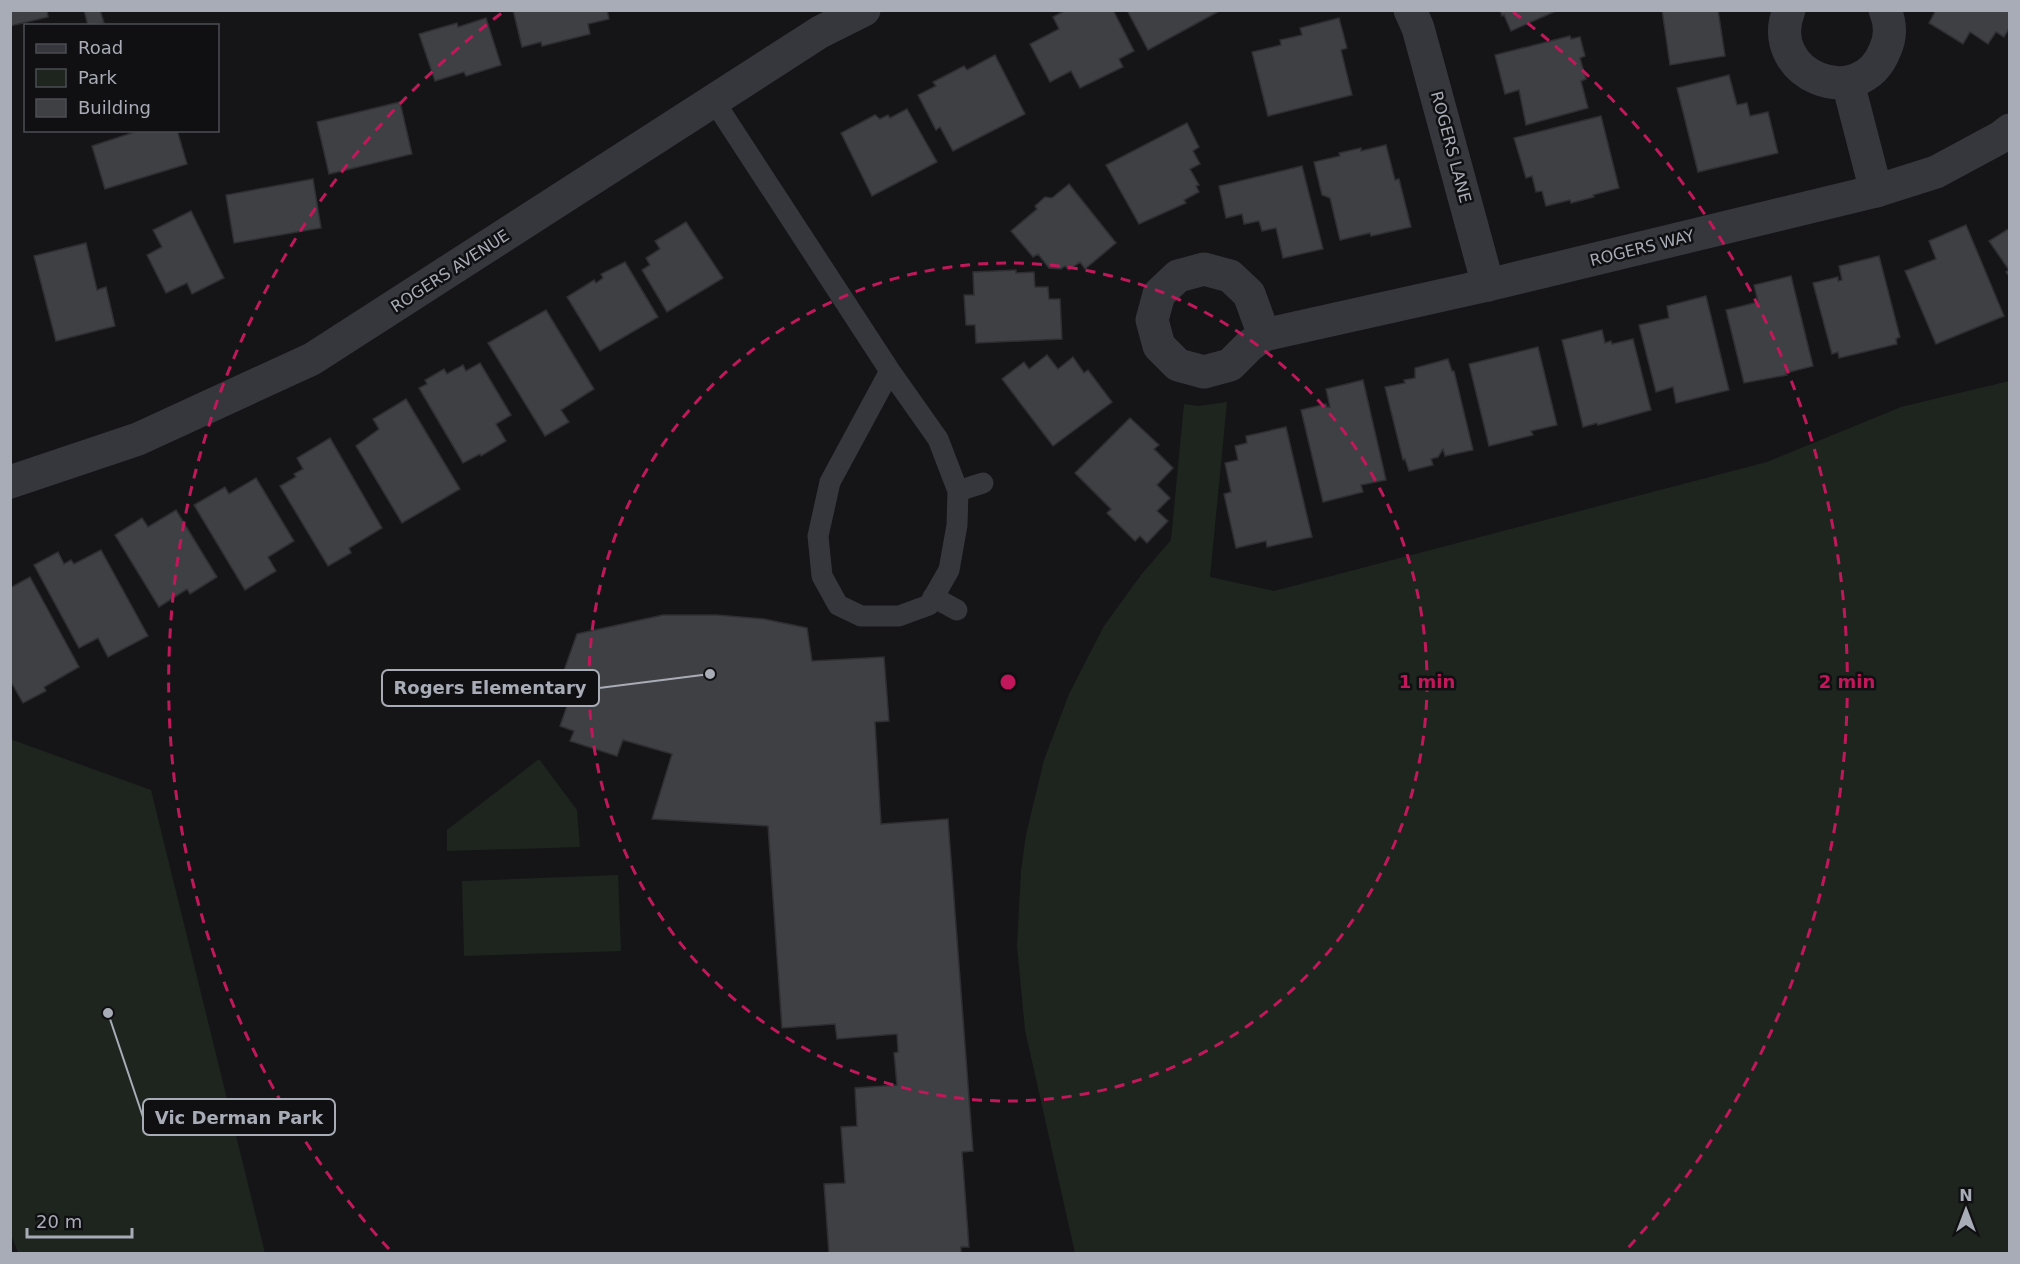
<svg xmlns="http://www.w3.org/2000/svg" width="2020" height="1264" font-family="'DejaVu Sans',sans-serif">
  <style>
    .green { fill: #1d251e }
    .building { fill: #3f4044; stroke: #2f2f33; stroke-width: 1.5 }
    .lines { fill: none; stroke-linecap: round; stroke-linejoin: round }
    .lane { stroke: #36373c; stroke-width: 21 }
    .street { stroke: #36373c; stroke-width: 33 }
    .ring { fill: none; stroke: #c2185b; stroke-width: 3; stroke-dasharray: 10 8 }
    .labels { text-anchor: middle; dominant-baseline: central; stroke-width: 5; stroke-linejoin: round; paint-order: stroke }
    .street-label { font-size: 16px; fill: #a7acb7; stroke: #101012 }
    .centre { fill: #c2185b; stroke: #101012; stroke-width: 3 }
    .ring-label { font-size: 18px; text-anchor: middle; font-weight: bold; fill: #c2185b; stroke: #101012; stroke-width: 5; stroke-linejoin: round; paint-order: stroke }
    .leader { fill: none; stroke: #a7acb7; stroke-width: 2 }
    .callout-dot { fill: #a7acb7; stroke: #101012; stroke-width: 2 }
    .callout { fill: #101012; stroke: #a7acb7; stroke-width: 2 }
    .callout-label { font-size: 18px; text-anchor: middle; font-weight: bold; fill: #a7acb7 }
  </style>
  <rect width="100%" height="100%" fill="#151517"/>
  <g class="green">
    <polygon points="2009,381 2009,1253 1075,1253 1025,1030 1017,946 1021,871 1026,835 1044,760 1069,694 1104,626 1141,575 1171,540 1184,404 1198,406 1227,402 1210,577 1274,591 1767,462 1901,407"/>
    <polygon points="10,739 151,790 265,1253 18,1253 10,1232"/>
    <polygon points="539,759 577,810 580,847 447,851 447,830"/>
    <polygon points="618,875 621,951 464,956 462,881"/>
  </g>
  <g class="building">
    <polygon points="10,10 47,10 48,17 10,26"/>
    <polygon points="84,10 100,10 104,23 88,26"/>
    <polygon points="513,10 607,10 609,19 588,24 590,34 542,46 541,42 522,47"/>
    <polygon points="1066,10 1113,10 1134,51 1119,59 1123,67 1080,88 1071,71 1050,82 1030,44 1059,29 1053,17"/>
    <polygon points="1127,10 1221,10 1148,50"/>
    <polygon points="1500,10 1558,10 1511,31 1504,15 1502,16"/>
    <polygon points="1662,10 1718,10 1725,56 1670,65"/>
    <polygon points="1936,10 2010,10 2010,27 2004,37 1996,32 1988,44 1970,32 1963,44 1929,23"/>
    <polygon points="486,18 501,65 466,76 464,72 435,81 419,34 457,23 458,27"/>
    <polygon points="1339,18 1347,48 1341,50 1352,95 1268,116 1252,52 1281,45 1280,40 1302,35 1300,28"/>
    <polygon points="1570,36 1571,39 1580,37 1585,56 1580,58 1586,79 1581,81 1588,108 1526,125 1519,90 1505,94 1495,55"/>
    <polygon points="995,55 1025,114 953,151 940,127 936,130 918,95 936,86 933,82 964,66 967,70"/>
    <polygon points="1729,75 1737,105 1747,103 1750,116 1768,112 1778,153 1698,172 1677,88"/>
    <polygon points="400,102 412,154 329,174 317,122"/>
    <polygon points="907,109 937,162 872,196 841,133 875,115 880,119 888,115 890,118"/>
    <polygon points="1601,116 1619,188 1593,195 1594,197 1571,203 1570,200 1546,206 1542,191 1536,192 1532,176 1526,178 1514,138"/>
    <polygon points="1187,123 1199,147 1193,151 1200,164 1190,169 1199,185 1196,186 1199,192 1184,200 1186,203 1139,224 1106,165"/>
    <polygon points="141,130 177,130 187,164 105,189 92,146"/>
    <polygon points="1386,145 1395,180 1399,179 1411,227 1371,236 1370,233 1340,240 1330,198 1322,195 1314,162 1340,156 1339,153 1361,148 1361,151"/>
    <polygon points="1302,166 1323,249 1283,258 1276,228 1262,231 1259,221 1244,224 1242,214 1226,218 1219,186"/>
    <polygon points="313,179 321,228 234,243 226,195"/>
    <polygon points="1069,184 1116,243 1085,269 1080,262 1069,270 1065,266 1061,269 1049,268 1038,254 1033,257 1011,231 1037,209 1035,206 1045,197 1052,198"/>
    <polygon points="191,211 224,278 192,294 187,283 166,293 147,255 162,247 153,230"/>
    <polygon points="686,222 723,278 667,312 642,270 650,265 646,258 660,249 655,241"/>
    <polygon points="1966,225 2004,316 1936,344 1905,271 1936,259 1929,241"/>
    <polygon points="2010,228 2010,277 2006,272 2009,270 1989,241"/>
    <polygon points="86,243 97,290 106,287 115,326 56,341 34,256"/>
    <polygon points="1879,256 1900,337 1896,339 1897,344 1839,358 1838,352 1832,354 1813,283 1838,277 1838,281 1842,280 1839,266"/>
    <polygon points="625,262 658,317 600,351 567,297 594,280 596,283 603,278 601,274"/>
    <polygon points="1016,270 1016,273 1034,272 1035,287 1048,287 1049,299 1060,299 1062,339 976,343 975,325 966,325 964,295 974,295 973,272"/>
    <polygon points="1791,276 1813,366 1786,373 1787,375 1744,383 1726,310 1758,302 1754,285"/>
    <polygon points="1706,296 1729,390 1676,403 1673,387 1656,392 1639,325 1669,318 1667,306"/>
    <polygon points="546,310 594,389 561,410 569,422 545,436 488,343"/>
    <polygon points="1602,330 1605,343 1611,341 1612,344 1633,339 1651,410 1598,425 1597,423 1583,427 1562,340"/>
    <polygon points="1538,347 1557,425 1531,431 1533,435 1489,446 1469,364"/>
    <polygon points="1047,355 1058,369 1073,357 1084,373 1088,370 1112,402 1053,446 1002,379 1024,362 1029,369"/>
    <polygon points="1448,359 1452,371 1454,371 1473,450 1445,456 1443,449 1438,457 1431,459 1433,465 1409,471 1405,459 1403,460 1385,387 1405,383 1404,380 1415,378 1415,368"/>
    <polygon points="480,363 511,415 496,424 506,441 481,456 480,454 463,463 419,388 427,384 425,380 444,369 447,374 463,365 466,371"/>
    <polygon points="1363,380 1386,480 1361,485 1363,492 1323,502 1301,410 1326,404 1327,407 1330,407 1326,389"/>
    <polygon points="406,399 460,489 402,523 356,446 379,429 373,419"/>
    <polygon points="1130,418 1159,445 1154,449 1173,468 1157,485 1170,498 1157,511 1168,521 1147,543 1140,536 1135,541 1107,513 1111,509 1075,473"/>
    <polygon points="1286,427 1312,537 1267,547 1266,541 1236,548 1224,494 1231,492 1225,463 1238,460 1235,446 1247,443 1246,436"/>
    <polygon points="330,438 382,528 349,548 351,553 328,566 280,486 296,477 294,474 303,469 297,458"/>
    <polygon points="256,478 294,541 268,557 276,571 245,590 194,505 225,487 229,494"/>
    <polygon points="176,510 217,577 190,594 187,589 159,607 115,535 142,518 148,527"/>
    <polygon points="101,550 148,636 108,657 98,638 79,648 34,565 58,552 64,564 71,560 74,564"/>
    <polygon points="30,577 79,667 44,687 46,691 23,703 10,680 10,588"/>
    <polygon points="663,615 717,615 764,619 807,628 812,661 884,657 889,721 875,722 881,824 948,819 973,1151 962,1152 969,1247 961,1247 961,1254 829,1254 824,1184 845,1183 841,1127 857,1126 855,1088 897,1085 894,1053 898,1052 897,1034 837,1039 835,1024 782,1028 768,826 652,819 672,754 623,740 617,756 570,741 574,731 560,726 576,680 562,676 577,634"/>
  </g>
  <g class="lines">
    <g class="lane">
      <polyline points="714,101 890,371 938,439 958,491 957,525 949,570 929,605 899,616 861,616 838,605 822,576 818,536 830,482 890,371"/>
      <polyline points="958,491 983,483"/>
      <polyline points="933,597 957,610"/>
    </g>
    <g class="street">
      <polyline points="1410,10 1418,28 1488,285"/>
      <path d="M1789,10C1763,75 1860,114 1885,50C1891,37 1891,24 1885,10"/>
      <polyline points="1848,83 1876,191"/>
      <polyline points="1264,335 1249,294 1230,276 1204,269 1178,276 1159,294 1152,320 1159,346 1178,365 1204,372 1230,365 1249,346 1264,335 1488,285 1876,191 1936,172 2001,137 2010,130"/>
      <polyline points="10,482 138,439 312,359 820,32 864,10"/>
    </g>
  </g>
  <g class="ring">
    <circle cx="1008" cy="682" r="419"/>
    <path d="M389 1249A839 839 0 0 1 503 12M1513 12A839 839 0 0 1 1627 1249"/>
  </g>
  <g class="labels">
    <g class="street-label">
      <text transform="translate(1451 147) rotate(75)">ROGERS LANE</text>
      <text transform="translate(1642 248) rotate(-14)">ROGERS WAY</text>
      <text transform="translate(450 271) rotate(-33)">ROGERS AVENUE</text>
    </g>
  </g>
  <circle cx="1008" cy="682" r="9" class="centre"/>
  <g class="ring-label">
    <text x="1427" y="688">1 min</text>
    <text x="1847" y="688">2 min</text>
  </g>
  <path class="leader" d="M710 674L599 688M108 1013L143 1117"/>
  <g class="callout-dot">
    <circle cx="710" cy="674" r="6"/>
    <circle cx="108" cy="1013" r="6"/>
  </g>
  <g class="callout">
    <rect x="382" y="670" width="217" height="36" rx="6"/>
    <rect x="143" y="1099" width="192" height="36" rx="6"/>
  </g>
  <g class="callout-label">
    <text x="490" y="694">Rogers Elementary</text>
    <text x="239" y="1124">Vic Derman Park</text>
  </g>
  <rect width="2020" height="1264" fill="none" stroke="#a7acb7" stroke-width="24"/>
  <rect x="24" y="24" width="195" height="108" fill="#101012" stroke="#4c4e54" stroke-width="1.5"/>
  <rect x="36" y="44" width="30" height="9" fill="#36373c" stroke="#4c4e54" stroke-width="1.5"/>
  <text x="78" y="54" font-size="18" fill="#a7acb7">Road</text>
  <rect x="36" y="69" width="30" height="18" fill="#1d251e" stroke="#4c4e54" stroke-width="1.5"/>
  <text x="78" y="84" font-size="18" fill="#a7acb7">Park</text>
  <rect x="36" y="99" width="30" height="18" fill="#3f4044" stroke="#4c4e54" stroke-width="1.5"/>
  <text x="78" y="114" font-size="18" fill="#a7acb7">Building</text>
  <g transform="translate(1966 1210)" stroke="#101012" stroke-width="4.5" paint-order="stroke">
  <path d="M0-4.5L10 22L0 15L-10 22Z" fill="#a7acb7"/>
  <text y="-9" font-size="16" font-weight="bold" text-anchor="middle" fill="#a7acb7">N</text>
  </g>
  <path d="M27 1228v9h105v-9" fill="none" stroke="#a7acb7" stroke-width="3"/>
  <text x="36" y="1228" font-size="18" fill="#a7acb7" stroke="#101012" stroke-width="4.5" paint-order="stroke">20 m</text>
</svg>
